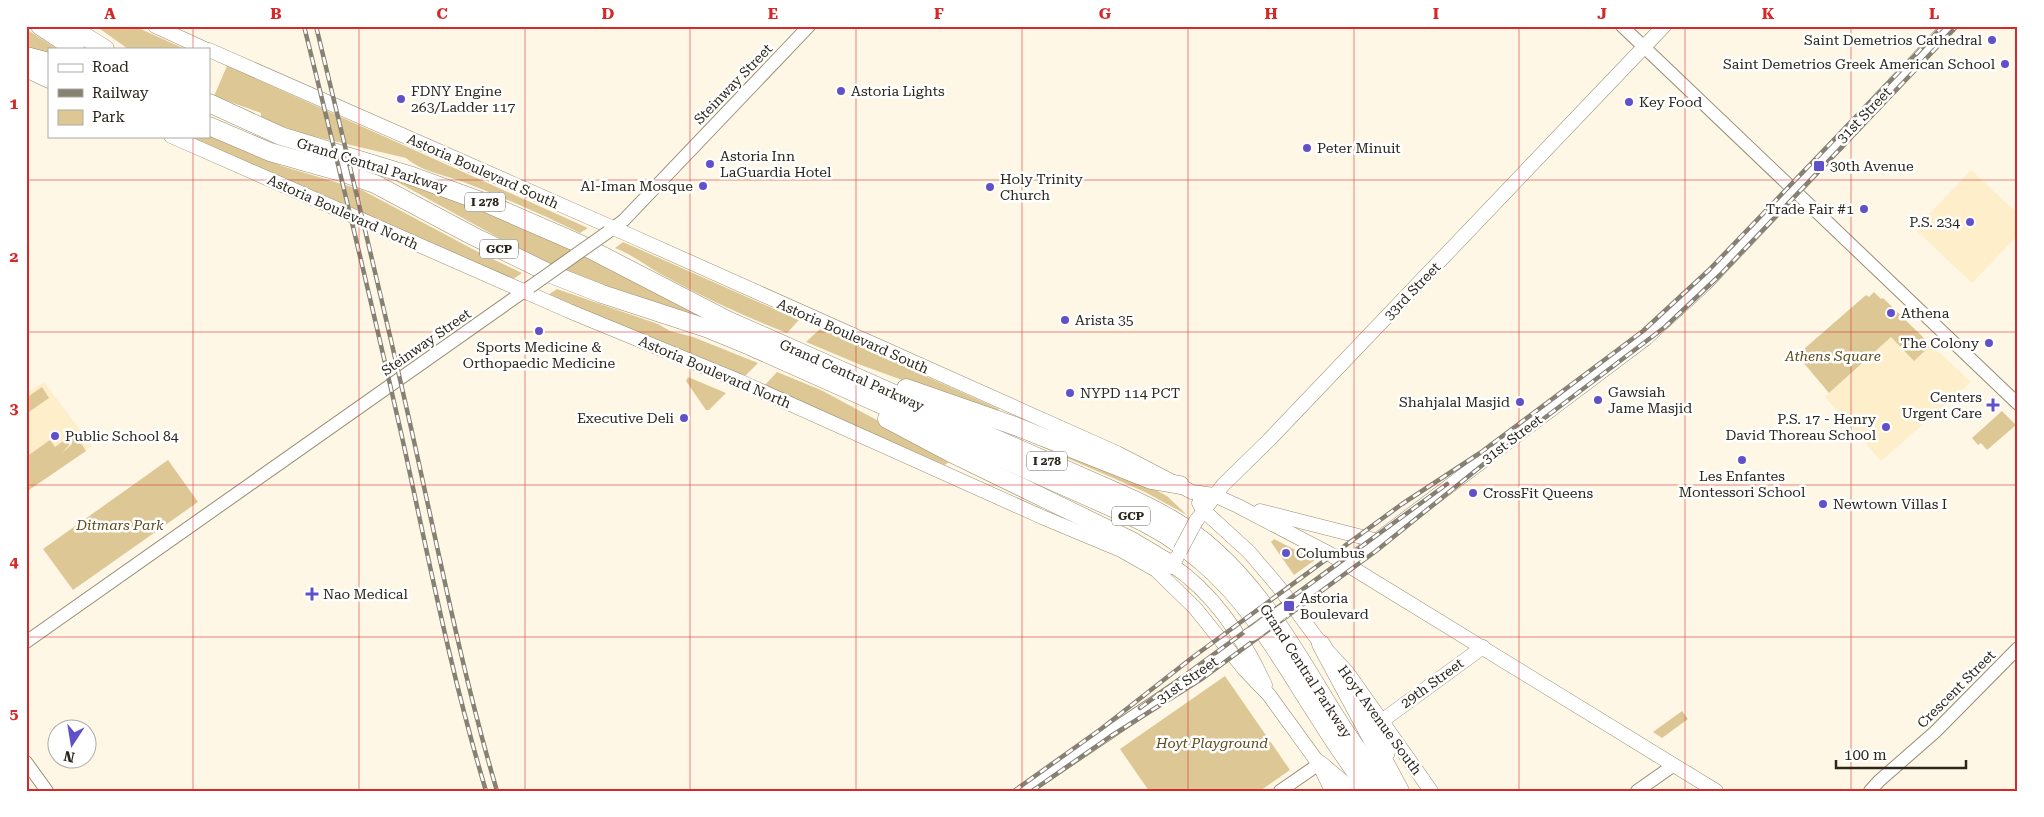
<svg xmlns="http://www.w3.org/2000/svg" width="2044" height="817" font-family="'Roboto Serif',serif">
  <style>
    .built { fill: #feefca }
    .green { fill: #ddc895 }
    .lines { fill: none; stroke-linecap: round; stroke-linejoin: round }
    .tertiary-casing { stroke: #988d72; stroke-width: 14 }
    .secondary-casing { stroke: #988d72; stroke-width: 15 }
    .motorway-casing { stroke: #988d72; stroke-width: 19 }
    .tertiary { stroke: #fff; stroke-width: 12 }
    .secondary { stroke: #fff; stroke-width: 14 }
    .motorway { stroke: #fff; stroke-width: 18 }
    .rail-casing { stroke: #878173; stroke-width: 4.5 }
    .rail { stroke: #fff; stroke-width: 2.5; stroke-dasharray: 8; stroke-linecap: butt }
    .tertiary-bridge-casing { stroke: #988d72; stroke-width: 14; stroke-linecap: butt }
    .secondary-bridge-casing { stroke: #988d72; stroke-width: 15; stroke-linecap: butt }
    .tertiary-bridge { stroke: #fff; stroke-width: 12 }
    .secondary-bridge { stroke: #fff; stroke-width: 14 }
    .grid { fill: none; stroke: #d62828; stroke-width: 1; stroke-opacity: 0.55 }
    .poi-dot { fill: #6051ca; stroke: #fff; stroke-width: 2 }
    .labels { text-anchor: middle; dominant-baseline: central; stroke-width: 5; stroke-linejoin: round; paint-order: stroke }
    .shield { fill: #fff; stroke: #6b6860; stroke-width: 1 }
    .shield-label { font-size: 12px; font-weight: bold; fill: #2c271c }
    .poi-label { font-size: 14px; fill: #2c271c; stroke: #fff; text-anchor: start }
    .street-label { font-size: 14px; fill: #2c271c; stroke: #fff }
    .park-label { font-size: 14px; font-style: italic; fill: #5d4b1a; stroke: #fff }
    .neatline { fill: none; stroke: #d62828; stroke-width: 2 }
    .grid-label { font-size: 16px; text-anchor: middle; font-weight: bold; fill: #d62828 }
  </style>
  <rect width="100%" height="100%" fill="#fff7e6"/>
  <g class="built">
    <polygon points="1971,170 2018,214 2018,235 1972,283 1915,229"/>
    <polygon points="1891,337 1914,360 1931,345 1971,382 1881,461 1825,397"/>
    <polygon points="44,382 92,446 26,492 26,394"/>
  </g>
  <g class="green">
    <polygon points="96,26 134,26 185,49 128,49"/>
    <polygon points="26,29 57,49 49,49 49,55 26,48"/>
    <path d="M227,66L588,228L580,233C543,215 505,198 466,183C446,175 422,172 406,158L308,135L261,119V113L214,96Z"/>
    <polygon points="209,135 282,166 362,190 480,253 522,273 512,280 193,139 194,136"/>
    <polygon points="390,178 450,194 563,241 719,325 573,275 532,256"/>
    <path d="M623,242L799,320L787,333C746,317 707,299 668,278C650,269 634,255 615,248Z"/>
    <polygon points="557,289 658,324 670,331 693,337 758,363 744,377 548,295"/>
    <polygon points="1874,292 1881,299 1883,298 1931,345 1914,361 1891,337 1829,393 1797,355 1866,295 1869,297"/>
    <polygon points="820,329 999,409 995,414 861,365 806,342"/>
    <polygon points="777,372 821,390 951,460 945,465 764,386"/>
    <polygon points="688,377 726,393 709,410 706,410 686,381"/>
    <polygon points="42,387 49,398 26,414 26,398"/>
    <polygon points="2002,411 2016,425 1987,450 1981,443 1978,445 1972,438"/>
    <polygon points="1005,431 1143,483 1167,496 1187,515 1145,492"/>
    <polygon points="74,433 86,451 26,492 26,457 50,440 55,447 69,437 69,445 62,453 72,444 70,436"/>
    <polygon points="168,460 198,502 73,590 43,549"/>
    <polygon points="1274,539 1315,560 1294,575 1271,542"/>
    <polygon points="1225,676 1290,770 1260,791 1149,791 1120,749"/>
    <polygon points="1682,711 1688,719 1662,738 1653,732"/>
  </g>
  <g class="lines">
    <g class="tertiary-casing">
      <g id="tertiary">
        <polyline points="1622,26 2018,404"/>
        <polyline points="608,232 624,220 809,26"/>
        <polyline points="26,642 530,287"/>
        <polyline points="26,762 47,791"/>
        <polyline points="1023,791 1230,651"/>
        <polyline points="1280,791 1319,764"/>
        <polyline points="1637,791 1674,765"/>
        <polyline points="1870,791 1879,781 1935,732 2018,648"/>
      </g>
    </g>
    <g class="secondary-casing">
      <g id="secondary">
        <polyline points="155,26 205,49"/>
        <polyline points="209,50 627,234 1117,453 1192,492 1214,495 1238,506 1328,553 1716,791"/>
        <polyline points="171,136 569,311 739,381 1042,517 1121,550 1156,570 1195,608 1245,670 1269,695 1319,764 1332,791"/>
        <polyline points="1199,503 1203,510 1249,552 1278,586 1321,644 1347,672 1431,791"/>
        <polyline points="1260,511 1378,541"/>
        <polyline points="1196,521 1223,485 1269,440 1664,26"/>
        <path d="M1177,557L1172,565C1215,594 1244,639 1265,685"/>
        <polyline points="1283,611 1645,339 1705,284 1949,26"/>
        <polyline points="1383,720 1483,647"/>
      </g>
    </g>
    <g class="motorway-casing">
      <g id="motorway">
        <polyline points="40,26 75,49"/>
        <polyline points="68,26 105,49"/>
        <polyline points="26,56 49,62"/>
        <polyline points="26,68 49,79"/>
        <path d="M209,103L281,136L409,175L486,203L580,244L727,320L1121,494C1155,509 1188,526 1215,551C1266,597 1299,658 1335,716C1351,742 1369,766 1387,791"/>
        <path d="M209,126L270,152L341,172L375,184L473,236L551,274L602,294L706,328L750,346L1124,513C1152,525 1178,541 1201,561C1254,605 1287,669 1324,725C1338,748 1354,769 1369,791"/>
        <polyline points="906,388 1015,426 1151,480 1180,485"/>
        <polyline points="887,419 953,454 1130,540 1172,565"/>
        <polyline points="1321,644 1400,791"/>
        <polyline points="1383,720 1381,734 1386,752"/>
        <polyline points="1319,764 1351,791"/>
      </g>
    </g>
    <use href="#tertiary" class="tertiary"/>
    <use href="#secondary" class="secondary"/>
    <use href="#motorway" class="motorway"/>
    <g class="rail-casing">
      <g id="rail">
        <path d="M304,26C338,163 371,300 402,437C428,555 451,675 486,791"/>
        <path d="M316,26C347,154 378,282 407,410C436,537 460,666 497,791"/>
        <polyline points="1140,708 1447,484"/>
        <polyline points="1014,791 1101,729 1193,657 1402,504 1480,453 1643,331 1709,270 1943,26"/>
        <polyline points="1032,791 1111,736 1203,678 1376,551 1485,463 1665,327 1720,275 1957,26"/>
      </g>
    </g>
    <use href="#rail" class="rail"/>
    <g class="tertiary-bridge-casing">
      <polyline id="tertiary-bridge" points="530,287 608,232"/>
    </g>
    <g class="secondary-bridge-casing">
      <g id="secondary-bridge">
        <polyline points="1180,551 1196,521"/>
        <polyline points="1252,634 1283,611"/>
      </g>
    </g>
    <use href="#tertiary-bridge" class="tertiary-bridge"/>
    <use href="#secondary-bridge" class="secondary-bridge"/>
  </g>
  <path class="grid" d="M193,26V49M359,26V791M525,26V791M690,26V791M856,26V791M1022,26V791M1188,26V791M1354,26V791M1519,26V791M1685,26V791M1851,26V791M193,136V791M26,180H2018M26,332H2018M26,485H2018M26,637H2018"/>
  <g class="poi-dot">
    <circle cx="1992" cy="40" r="5"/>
    <circle cx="2005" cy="64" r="5"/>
    <circle cx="841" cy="91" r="5"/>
    <circle cx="401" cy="99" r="5"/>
    <circle cx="1629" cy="102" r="5"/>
    <circle cx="1307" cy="148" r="5"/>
    <circle cx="710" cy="164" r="5"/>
    <rect x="1813" y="160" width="12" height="12" rx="2.5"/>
    <circle cx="703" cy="186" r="5"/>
    <circle cx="990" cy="187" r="5"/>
    <circle cx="1864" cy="209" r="5"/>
    <circle cx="1970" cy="222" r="5"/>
    <circle cx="1891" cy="313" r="5"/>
    <circle cx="1065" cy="320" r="5"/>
    <circle cx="539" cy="331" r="5"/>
    <circle cx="1989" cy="343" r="5"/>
    <circle cx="1070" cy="393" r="5"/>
    <circle cx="1598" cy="400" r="5"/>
    <circle cx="1520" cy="402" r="5"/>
    <path d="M1990.5 397.5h5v5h5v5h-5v5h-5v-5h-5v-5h5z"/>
    <circle cx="684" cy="418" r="5"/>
    <circle cx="1886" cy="427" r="5"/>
    <circle cx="55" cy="436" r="5"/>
    <circle cx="1742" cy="460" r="5"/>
    <circle cx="1473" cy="493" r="5"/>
    <circle cx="1823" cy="504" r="5"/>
    <circle cx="1286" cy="553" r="5"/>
    <path d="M309.5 586.5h5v5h5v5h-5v5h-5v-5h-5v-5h5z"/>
    <rect x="1283" y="600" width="12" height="12" rx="2.5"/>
  </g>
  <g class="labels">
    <g class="shield">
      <rect x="465" y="192.5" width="40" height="19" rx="4"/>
      <rect x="480" y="239.5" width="38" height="19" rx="4"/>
      <rect x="1027" y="451.5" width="40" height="19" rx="4"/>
      <rect x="1112" y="506.5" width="38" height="19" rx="4"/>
    </g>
    <g class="shield-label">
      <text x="485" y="202">I 278</text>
      <text x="499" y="249">GCP</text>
      <text x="1047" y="461">I 278</text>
      <text x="1131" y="516">GCP</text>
    </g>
    <g class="poi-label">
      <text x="1982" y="40" text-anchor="end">Saint Demetrios Cathedral</text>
      <text x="1995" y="64" text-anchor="end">Saint Demetrios Greek American School</text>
      <text x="411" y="91">FDNY Engine<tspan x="411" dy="16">263/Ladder 117</tspan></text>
      <text x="851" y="91">Astoria Lights</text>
      <text x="1639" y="102">Key Food</text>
      <text x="1317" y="148">Peter Minuit</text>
      <text x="720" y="156">Astoria Inn<tspan x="720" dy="16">LaGuardia Hotel</tspan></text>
      <text x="1830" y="166">30th Avenue</text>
      <text x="1000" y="179">Holy Trinity<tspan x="1000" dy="16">Church</tspan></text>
      <text x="693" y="186" text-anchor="end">Al-Iman Mosque</text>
      <text x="1854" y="209" text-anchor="end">Trade Fair #1</text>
      <text x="1960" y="222" text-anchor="end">P.S. 234</text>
      <text x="1901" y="313">Athena</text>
      <text x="1075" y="320">Arista 35</text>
      <text x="1979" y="343" text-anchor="end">The Colony</text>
      <text x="539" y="347" text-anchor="middle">Sports Medicine &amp;<tspan x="539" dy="16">Orthopaedic Medicine</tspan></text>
      <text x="1608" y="392">Gawsiah<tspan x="1608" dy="16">Jame Masjid</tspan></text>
      <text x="1080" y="393">NYPD 114 PCT</text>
      <text x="1982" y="397" text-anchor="end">Centers<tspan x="1982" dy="16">Urgent Care</tspan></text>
      <text x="1510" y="402" text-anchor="end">Shahjalal Masjid</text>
      <text x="674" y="418" text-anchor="end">Executive Deli</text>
      <text x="1876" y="419" text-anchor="end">P.S. 17 - Henry<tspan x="1876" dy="16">David Thoreau School</tspan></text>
      <text x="65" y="436">Public School 84</text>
      <text x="1742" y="476" text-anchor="middle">Les Enfantes<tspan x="1742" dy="16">Montessori School</tspan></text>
      <text x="1483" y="493">CrossFit Queens</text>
      <text x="1833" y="504">Newtown Villas I</text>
      <text x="1296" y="553">Columbus</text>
      <text x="323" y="594">Nao Medical</text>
      <text x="1300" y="598">Astoria<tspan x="1300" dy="16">Boulevard</tspan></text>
    </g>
    <g class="street-label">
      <text transform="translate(733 84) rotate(-46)">Steinway Street</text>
      <text transform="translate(1864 115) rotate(-46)">31st Street</text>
      <text transform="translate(372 165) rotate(17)">Grand Central Parkway</text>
      <text transform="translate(483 171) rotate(24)">Astoria Boulevard South</text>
      <text transform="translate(343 212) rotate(24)">Astoria Boulevard North</text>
      <text transform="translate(1412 291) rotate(-46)">33rd Street</text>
      <text transform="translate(853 336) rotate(24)">Astoria Boulevard South</text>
      <text transform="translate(426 342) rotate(-35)">Steinway Street</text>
      <text transform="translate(715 372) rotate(23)">Astoria Boulevard North</text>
      <text transform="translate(852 375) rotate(24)">Grand Central Parkway</text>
      <text transform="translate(1512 439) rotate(-37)">31st Street</text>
      <text transform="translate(1306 671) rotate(57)">Grand Central Parkway</text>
      <text transform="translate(1187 680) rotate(-35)">31st Street</text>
      <text transform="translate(1432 683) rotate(-36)">29th Street</text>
      <text transform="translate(1956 689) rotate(-45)">Crescent Street</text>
      <text transform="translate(1380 720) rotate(54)">Hoyt Avenue South</text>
    </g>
    <g class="park-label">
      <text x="1833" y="356">Athens Square</text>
      <text x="120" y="525">Ditmars Park</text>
      <text x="1212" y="743">Hoyt Playground</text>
    </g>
  </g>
  <rect width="2044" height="817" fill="none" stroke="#ffffff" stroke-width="55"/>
  <rect x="48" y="48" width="162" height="90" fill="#ffffff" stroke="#aba9a4"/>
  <rect x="58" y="64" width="25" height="8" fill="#ffffff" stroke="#aba9a4"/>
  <text x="92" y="72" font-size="15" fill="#2c271c">Road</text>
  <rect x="58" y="89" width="25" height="8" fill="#878173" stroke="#aba9a4"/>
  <text x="92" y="98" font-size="15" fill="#2c271c">Railway</text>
  <rect x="58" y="110" width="25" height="15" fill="#ddc895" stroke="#aba9a4"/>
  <text x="92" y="122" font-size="15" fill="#2c271c">Park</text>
  <g transform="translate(72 744) rotate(192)"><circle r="24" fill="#ffffff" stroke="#aba9a4"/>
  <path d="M0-4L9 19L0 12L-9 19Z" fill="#6051ca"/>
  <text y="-8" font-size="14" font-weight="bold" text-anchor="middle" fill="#2c271c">N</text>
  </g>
  <path d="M1836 760v8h130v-8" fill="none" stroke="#2c271c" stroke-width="2.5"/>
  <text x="1844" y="760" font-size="15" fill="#2c271c" stroke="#ffffff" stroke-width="4" paint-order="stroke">100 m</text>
  <rect x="28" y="28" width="1988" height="762" class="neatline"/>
  <g class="grid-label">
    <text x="110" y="19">A</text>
    <text x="276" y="19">B</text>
    <text x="442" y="19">C</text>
    <text x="608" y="19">D</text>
    <text x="773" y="19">E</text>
    <text x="939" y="19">F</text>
    <text x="1105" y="19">G</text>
    <text x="1271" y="19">H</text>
    <text x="1436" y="19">I</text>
    <text x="1602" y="19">J</text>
    <text x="1768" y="19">K</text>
    <text x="1934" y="19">L</text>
    <text x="14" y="109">1</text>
    <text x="14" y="262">2</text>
    <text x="14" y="414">3</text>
    <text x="14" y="567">4</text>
    <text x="14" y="719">5</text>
  </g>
</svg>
